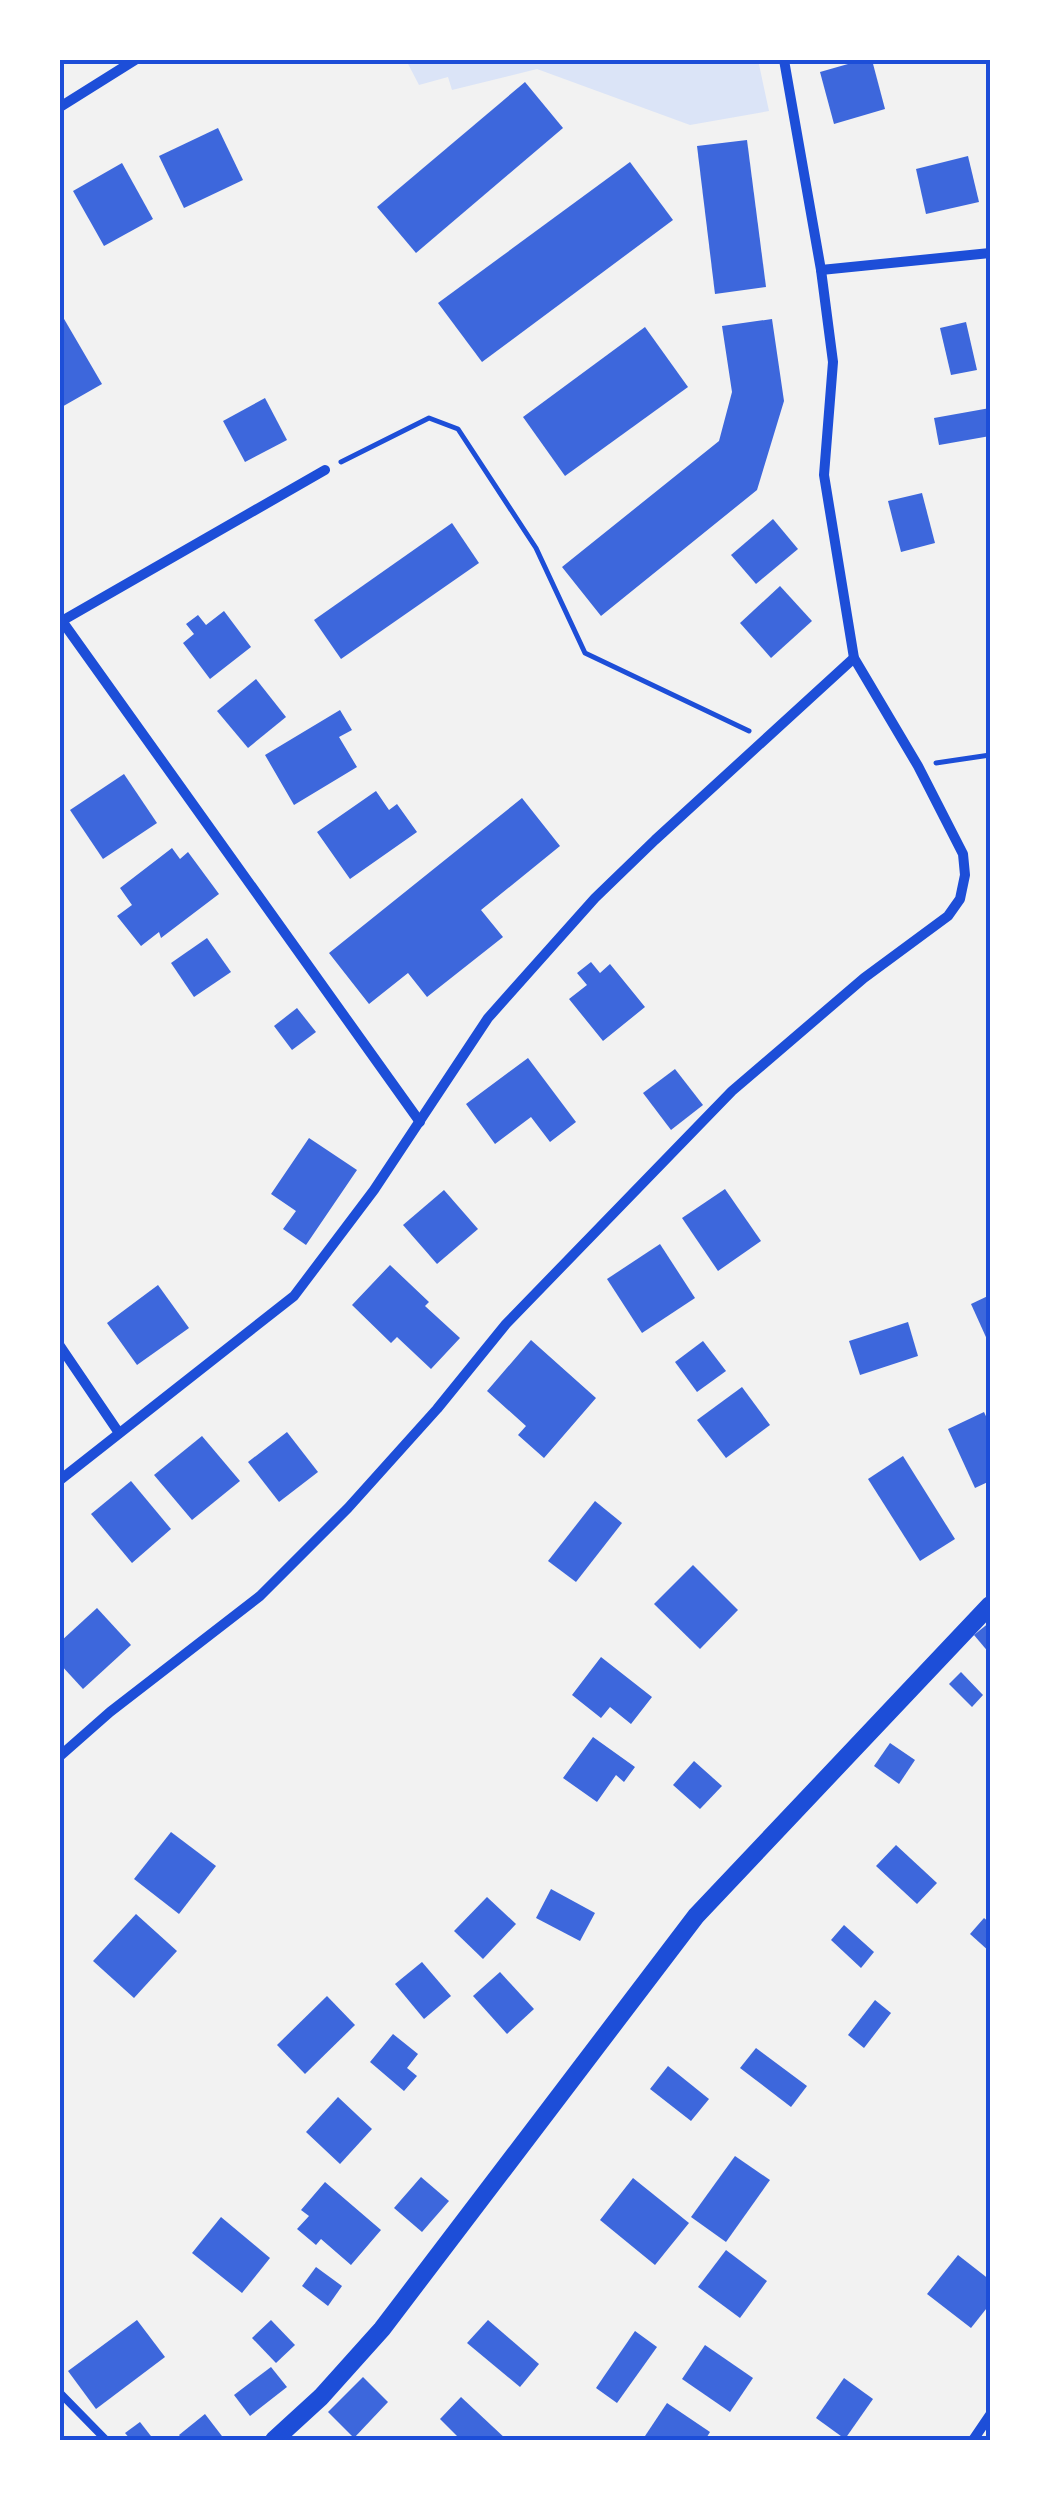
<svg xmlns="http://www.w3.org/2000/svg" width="1050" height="2500" font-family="Helvetica,sans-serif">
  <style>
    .green { fill: #dbe4f7 }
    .building { fill: #3d67dc }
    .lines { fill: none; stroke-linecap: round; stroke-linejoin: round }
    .path { stroke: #1d4ed8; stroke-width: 5 }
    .service { stroke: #1d4ed8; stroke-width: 8 }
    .minor { stroke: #1d4ed8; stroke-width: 10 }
    .tertiary { stroke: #1d4ed8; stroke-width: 18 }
    .neatline { fill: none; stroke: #1d4ed8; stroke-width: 4 }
  </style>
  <rect width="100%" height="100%" fill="#f2f2f2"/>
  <polygon class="green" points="406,60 758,60 769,111 690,125 537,69 452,90 448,77 419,85"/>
  <g class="building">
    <polygon points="862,60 872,60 885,109 834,124 820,72"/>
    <polygon points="525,82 563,128 416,253 377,207"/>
    <polygon points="218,128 243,180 184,208 159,156"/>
    <polygon points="747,140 766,287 715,294 697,146"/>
    <polygon points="968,156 979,202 926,214 916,169"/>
    <polygon points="630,162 673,220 482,362 438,303"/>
    <polygon points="122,163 153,219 104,246 73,191"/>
    <polygon points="60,312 102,384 60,408"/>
    <polygon points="772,319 784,401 757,490 601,616 562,567 719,441 732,392 722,326"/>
    <polygon points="966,322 977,370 951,375 940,328"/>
    <polygon points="645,327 688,387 565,476 523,417"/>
    <polygon points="265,398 287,440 245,462 223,421"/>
    <polygon points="990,408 990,436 939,445 934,418"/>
    <polygon points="922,493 935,543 901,552 888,501"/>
    <polygon points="773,519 798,549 756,584 731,555"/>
    <polygon points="452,523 479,563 341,659 314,620"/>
    <polygon points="780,586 812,621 771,658 740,623"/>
    <polygon points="224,611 251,647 210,679 183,643 194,634 186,624 198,615 206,625"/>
    <polygon points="256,679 286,717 248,748 217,711"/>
    <polygon points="340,710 352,730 339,737 357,767 294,805 265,755"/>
    <polygon points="124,774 157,823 103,859 70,810"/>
    <polygon points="376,791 389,810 397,804 417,832 350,879 317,832"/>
    <polygon points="522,798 560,846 481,910 503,937 427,997 408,973 369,1004 329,953"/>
    <polygon points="172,848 180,859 188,852 219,894 161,938 159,932 141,946 117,916 132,905 120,888"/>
    <polygon points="207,938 231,972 194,997 171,963"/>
    <polygon points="591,962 600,973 610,964 645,1007 603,1041 569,999 587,985 577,973"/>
    <polygon points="297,1008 316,1032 292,1050 274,1026"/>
    <polygon points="528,1058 576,1122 550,1142 531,1117 495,1144 466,1104"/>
    <polygon points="675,1069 703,1105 671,1130 643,1093"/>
    <polygon points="309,1138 357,1170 306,1245 283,1229 296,1211 271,1194"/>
    <polygon points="725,1189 761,1241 718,1271 682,1218"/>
    <polygon points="444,1190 478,1229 437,1264 403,1225"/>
    <polygon points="660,1244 695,1298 642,1333 607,1279"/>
    <polygon points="390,1265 429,1302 425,1306 460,1338 431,1369 397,1337 391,1343 352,1305"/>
    <polygon points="158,1285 189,1328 137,1365 107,1323"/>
    <polygon points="990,1295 990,1346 971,1304"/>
    <polygon points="908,1322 918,1356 860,1375 849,1341"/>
    <polygon points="531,1340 596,1398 544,1458 518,1435 526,1426 487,1391"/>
    <polygon points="703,1341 726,1371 697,1392 675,1362"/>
    <polygon points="742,1387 770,1425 726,1458 697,1420"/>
    <polygon points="984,1412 990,1425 990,1481 975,1488 948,1429"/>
    <polygon points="287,1432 318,1472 279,1502 248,1462"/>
    <polygon points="202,1436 240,1481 192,1520 154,1475"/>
    <polygon points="903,1456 955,1539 920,1561 868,1479"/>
    <polygon points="131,1481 171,1529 132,1563 91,1514"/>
    <polygon points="595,1501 622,1523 576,1582 548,1561"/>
    <polygon points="693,1565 738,1610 700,1649 654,1604"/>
    <polygon points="97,1608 131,1645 83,1689 60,1664 60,1642"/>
    <polygon points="990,1622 990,1654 974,1635"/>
    <polygon points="601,1657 652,1697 631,1724 610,1707 601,1718 572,1695"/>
    <polygon points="961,1672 983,1695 972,1707 949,1684"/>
    <polygon points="593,1737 635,1767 624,1782 616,1775 597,1802 563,1778"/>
    <polygon points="890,1743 915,1760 899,1784 874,1766"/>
    <polygon points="694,1761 722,1786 700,1809 673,1785"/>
    <polygon points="171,1832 216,1866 179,1914 134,1879"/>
    <polygon points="896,1845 937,1883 917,1904 876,1866"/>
    <polygon points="551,1889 595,1913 580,1941 536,1918"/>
    <polygon points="487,1897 516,1924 483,1959 454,1931"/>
    <polygon points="136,1914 177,1951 134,1998 93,1961"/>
    <polygon points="984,1918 990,1923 990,1952 970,1934"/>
    <polygon points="844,1925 874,1952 861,1968 831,1940"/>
    <polygon points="422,1962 451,1996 424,2019 395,1984"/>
    <polygon points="500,1972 534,2009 507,2034 473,1996"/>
    <polygon points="327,1996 355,2025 305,2074 277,2045"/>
    <polygon points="875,2000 891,2013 864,2048 848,2035"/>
    <polygon points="393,2034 418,2054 407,2068 417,2076 404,2091 370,2062"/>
    <polygon points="756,2048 807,2086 791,2107 740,2068"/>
    <polygon points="668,2066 709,2099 691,2121 650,2089"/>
    <polygon points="338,2097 372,2129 340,2164 306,2132"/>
    <polygon points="735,2156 770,2180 726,2242 691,2217"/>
    <polygon points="421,2177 449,2201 422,2232 394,2208"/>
    <polygon points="633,2178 689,2223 655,2265 600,2220"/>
    <polygon points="325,2182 381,2230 351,2265 321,2239 316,2245 297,2229 309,2216 301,2210"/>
    <polygon points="221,2217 270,2258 242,2293 192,2253"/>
    <polygon points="726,2250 767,2281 740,2318 698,2287"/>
    <polygon points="958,2255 990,2280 990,2304 971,2328 927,2294"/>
    <polygon points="316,2267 342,2286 328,2306 302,2286"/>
    <polygon points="137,2320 165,2357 96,2409 68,2371"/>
    <polygon points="271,2320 295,2345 276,2363 252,2338"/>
    <polygon points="488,2320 539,2364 520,2387 467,2343"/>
    <polygon points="635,2331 657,2347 617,2403 596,2388"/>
    <polygon points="705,2345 753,2378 730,2412 682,2379"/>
    <polygon points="271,2367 287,2387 250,2416 234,2395"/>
    <polygon points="363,2377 388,2402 354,2438 328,2412"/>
    <polygon points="844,2378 873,2399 845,2439 816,2418"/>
    <polygon points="461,2397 507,2440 461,2440 440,2419"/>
    <polygon points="667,2403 710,2432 705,2440 650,2440 645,2436"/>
    <polygon points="205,2414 225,2440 183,2440 179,2435"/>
    <polygon points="140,2422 154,2440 131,2440 125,2433"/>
  </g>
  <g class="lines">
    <g class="path">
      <polyline points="341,462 429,418 458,429 536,548 585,653 749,731"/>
      <polyline points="936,763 990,755"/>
    </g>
    <polyline class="service" points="60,2393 106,2440"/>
    <g class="minor">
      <polyline points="60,107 135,60"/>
      <polyline points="821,270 990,253"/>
      <polyline points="62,621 420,1122"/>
      <polyline points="60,622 325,470"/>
      <polyline points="60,1346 119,1433"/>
      <polyline points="60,1480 294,1296 374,1190 488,1018 595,898 655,840 854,658"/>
      <polyline points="60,1756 110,1712 260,1596 348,1508 437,1409 506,1324 732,1091 864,978 948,916 960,899 965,875 963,854 918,766 854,658 824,475 833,362 821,270 784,60"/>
      <polyline points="973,2440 990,2415"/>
    </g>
    <polyline class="tertiary" points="274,2440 321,2397 382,2329 696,1916 990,1605"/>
  </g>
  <rect width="1050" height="2500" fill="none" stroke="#ffffff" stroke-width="125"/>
  <rect x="62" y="62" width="926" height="2376" class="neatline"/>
</svg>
